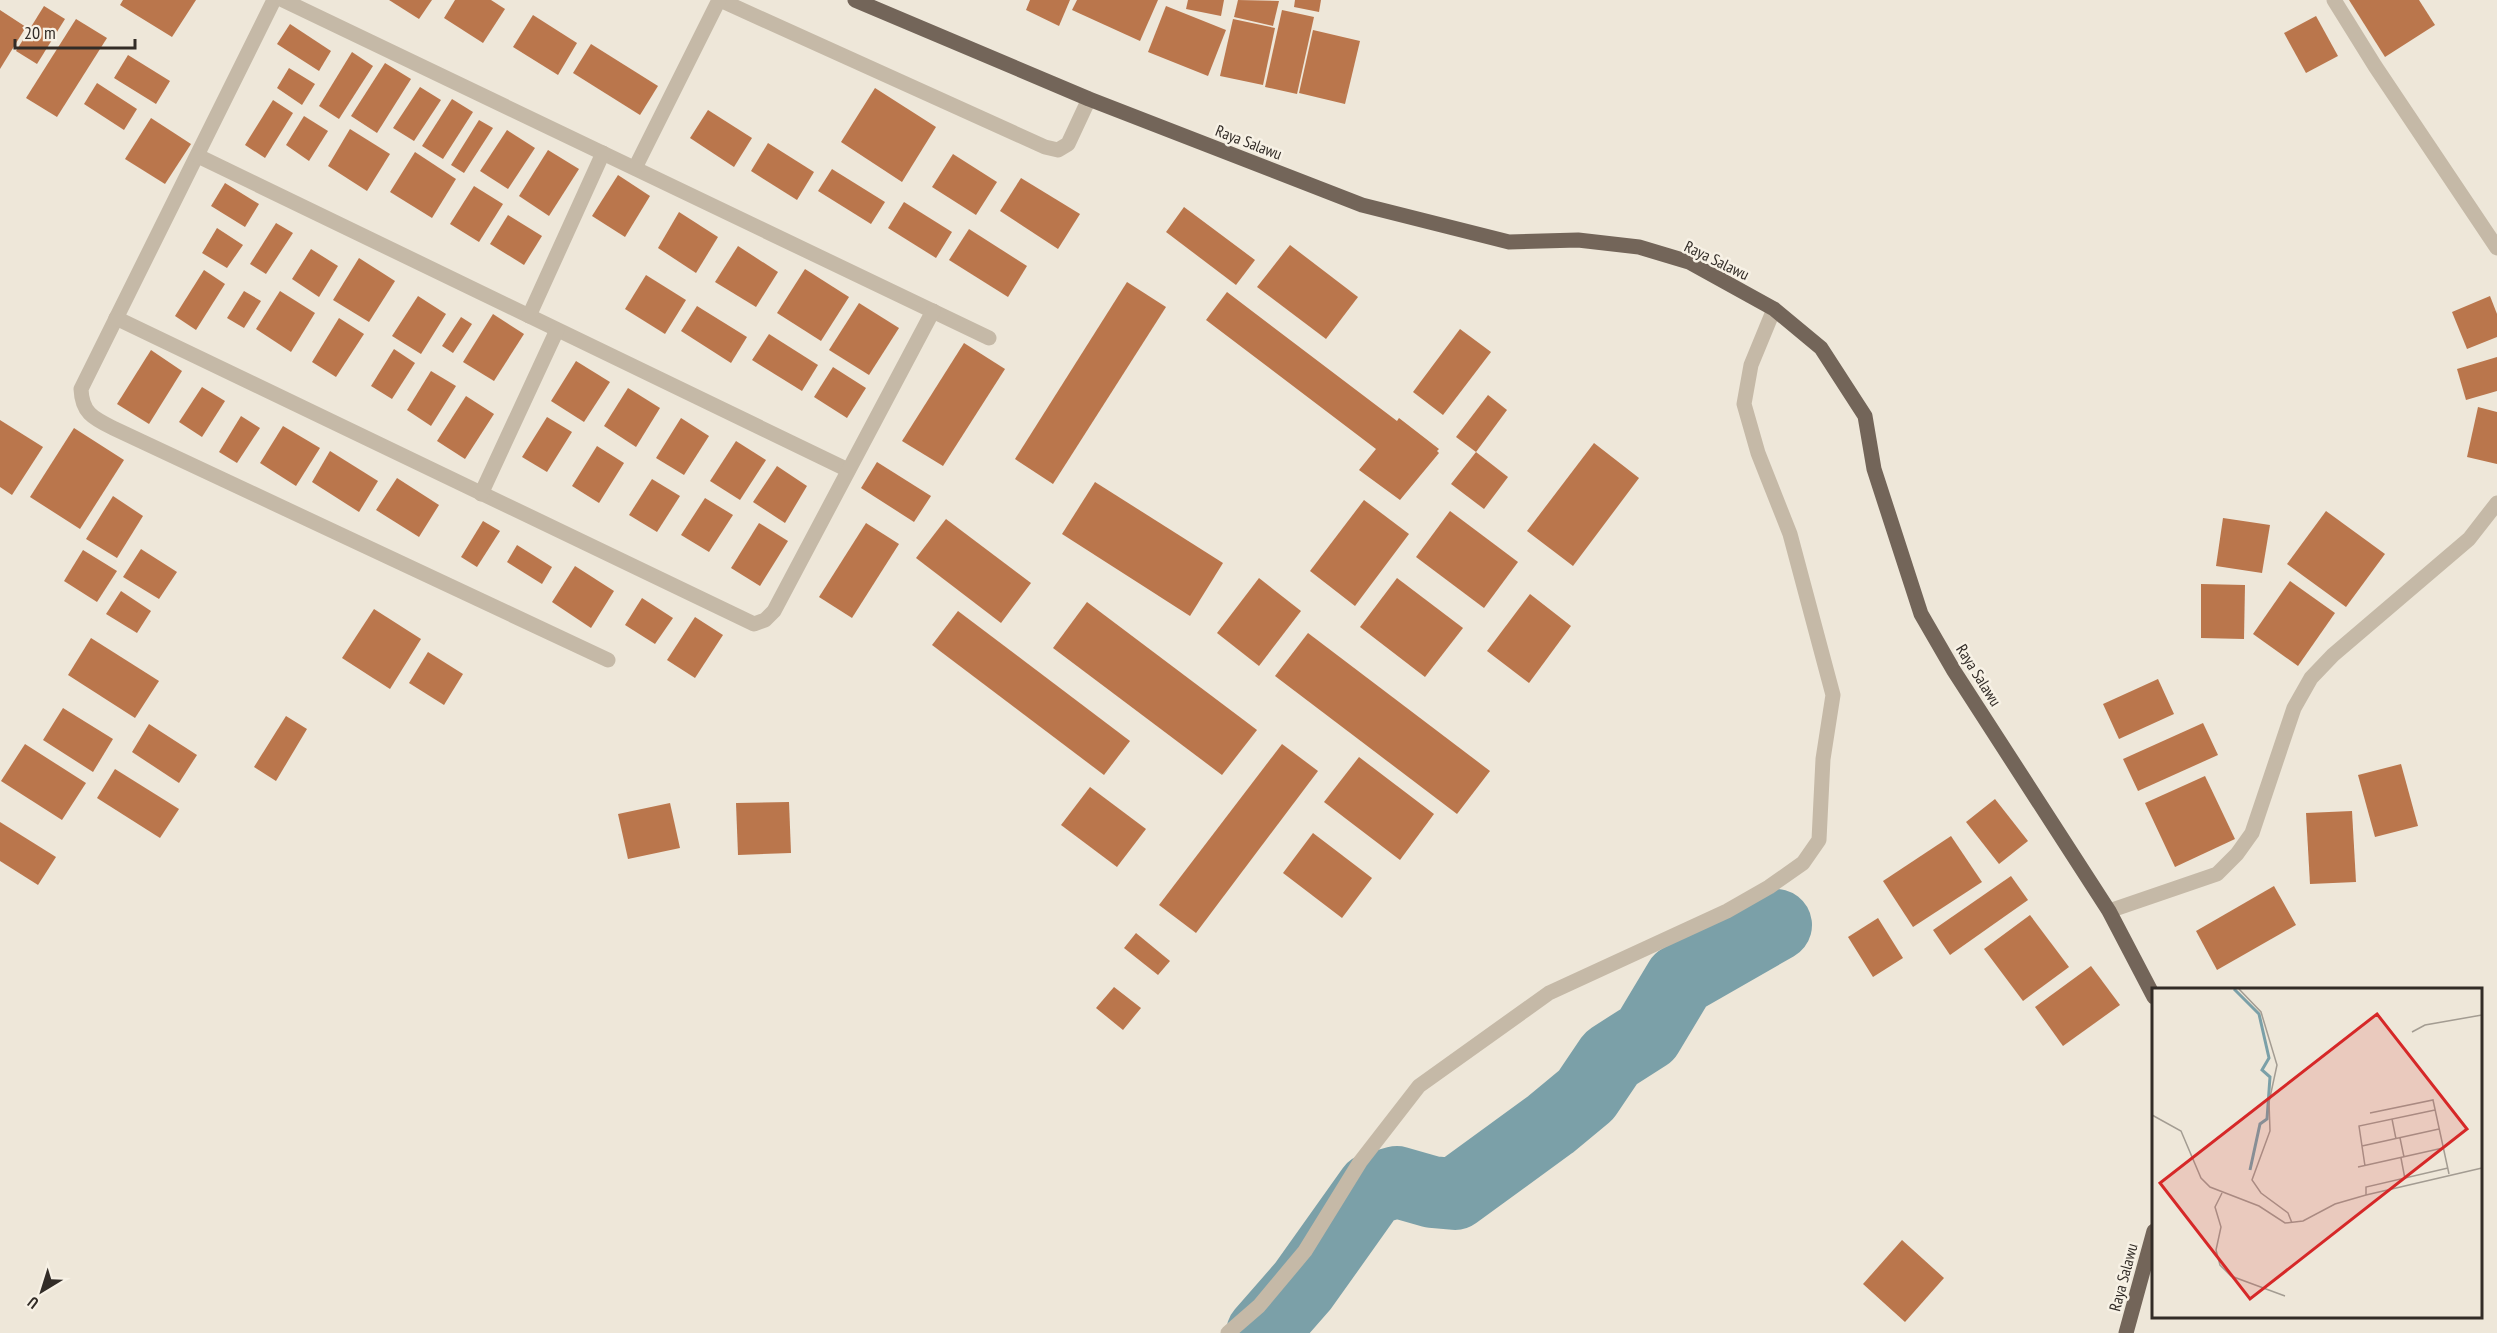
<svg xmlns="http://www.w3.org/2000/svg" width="2497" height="1333" font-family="'PT Sans Narrow',sans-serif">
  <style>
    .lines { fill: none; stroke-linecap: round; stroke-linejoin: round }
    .river { stroke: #7ba0a8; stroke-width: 72 }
    .building { fill: #ba764c }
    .minor { stroke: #c5b9a7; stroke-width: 15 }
    .major { stroke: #736559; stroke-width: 15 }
    .labels { text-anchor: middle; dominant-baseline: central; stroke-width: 5; stroke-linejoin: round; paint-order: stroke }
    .street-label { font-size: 16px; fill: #322c27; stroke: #f7f1e5 }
    .inset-river { fill: none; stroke: #7ba0a8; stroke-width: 3 }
    .inset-road { fill: none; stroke: #a39c92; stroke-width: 1.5 }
    .view { fill: #d62828; fill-opacity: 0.15; stroke: #d62828; stroke-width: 3 }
    .inset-edge { fill: none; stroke: #322c27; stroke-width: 3 }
  </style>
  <rect width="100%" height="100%" fill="#eee7d9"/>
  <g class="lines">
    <polyline class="river" points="1262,1333 1303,1286 1372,1189 1397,1182 1432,1192 1455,1194 1551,1124 1586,1095 1611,1058 1647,1035 1680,980 1776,925"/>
  </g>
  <g class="building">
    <polygon points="123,0 196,0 172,37 120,5"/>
    <polygon points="389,0 432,0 419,19"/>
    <polygon points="455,0 491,0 505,9 483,43 444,18"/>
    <polygon points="1030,0 1070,0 1059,26 1026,10"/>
    <polygon points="1077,0 1158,0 1140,41 1072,10"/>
    <polygon points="1188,0 1224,0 1221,16 1186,9"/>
    <polygon points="1238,0 1279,1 1273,26 1234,17"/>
    <polygon points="1295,0 1321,0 1319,12 1294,7"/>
    <polygon points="2349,0 2419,0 2435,25 2385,57"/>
    <polygon points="44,6 65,19 37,64 16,51"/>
    <polygon points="1166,6 1226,30 1208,76 1148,52"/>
    <polygon points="0,10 26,27 0,69"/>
    <polygon points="1282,10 1314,17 1297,94 1265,87"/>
    <polygon points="533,15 577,43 558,75 513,47"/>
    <polygon points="2316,16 2338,56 2306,73 2284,33"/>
    <polygon points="76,19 107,38 57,117 26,98"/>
    <polygon points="1233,19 1275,28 1263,85 1220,76"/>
    <polygon points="290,24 331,51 319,71 277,44"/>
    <polygon points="1313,30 1360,41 1345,104 1299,93"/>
    <polygon points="591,44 658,86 640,115 573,73"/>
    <polygon points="352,52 373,66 339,119 319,106"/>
    <polygon points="128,55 170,81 156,104 114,78"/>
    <polygon points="385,63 411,79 377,133 351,116"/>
    <polygon points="289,68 315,84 302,105 277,88"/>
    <polygon points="97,83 137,109 124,130 84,104"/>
    <polygon points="420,87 441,100 414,141 393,128"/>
    <polygon points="875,88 936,127 902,182 841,142"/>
    <polygon points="452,99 473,112 443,159 422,146"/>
    <polygon points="273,100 293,113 265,158 245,145"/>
    <polygon points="708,110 752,138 734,167 690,138"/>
    <polygon points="304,116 328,131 309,161 286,145"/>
    <polygon points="151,118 191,144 165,184 125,159"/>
    <polygon points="479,120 493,128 464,173 451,165"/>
    <polygon points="350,129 390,154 367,191 328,166"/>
    <polygon points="507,130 535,148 508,189 480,171"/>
    <polygon points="768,143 814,172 797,200 751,171"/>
    <polygon points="548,150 579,169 549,216 519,196"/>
    <polygon points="415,152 456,179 432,218 390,192"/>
    <polygon points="953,154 997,182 976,215 932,187"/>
    <polygon points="832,169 885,202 871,224 818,191"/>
    <polygon points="618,175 650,196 625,237 592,216"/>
    <polygon points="1021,178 1080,214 1058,249 1000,211"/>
    <polygon points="225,183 259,204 245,227 211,206"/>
    <polygon points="474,186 503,204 479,242 450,224"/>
    <polygon points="904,202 952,232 936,258 888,228"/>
    <polygon points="1184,207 1255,260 1236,285 1166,232"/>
    <polygon points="679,212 718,237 696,273 658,248"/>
    <polygon points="508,215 542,236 524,265 490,244"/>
    <polygon points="276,223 293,233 266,274 250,264"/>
    <polygon points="217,228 243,245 227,268 202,253"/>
    <polygon points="969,229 1027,266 1008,297 949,260"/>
    <polygon points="1290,245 1358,297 1326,339 1257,287"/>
    <polygon points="738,246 778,272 756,307 715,282"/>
    <polygon points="311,249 338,266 319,297 292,279"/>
    <polygon points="359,258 395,281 369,322 333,300"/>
    <polygon points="805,269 849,297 821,341 777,313"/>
    <polygon points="204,270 225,284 196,330 175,316"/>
    <polygon points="646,275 686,300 665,334 625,309"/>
    <polygon points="1127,282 1166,307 1053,484 1015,459"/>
    <polygon points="244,291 261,301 244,328 227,318"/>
    <polygon points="280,291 315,313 291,352 256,329"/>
    <polygon points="1227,292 1397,421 1399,418 1439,449 1437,451 1439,453 1400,500 1359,470 1376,449 1206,320"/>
    <polygon points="418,296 446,314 421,354 392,336"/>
    <polygon points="2490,296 2497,314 2497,337 2467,349 2452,312"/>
    <polygon points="859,303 899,328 869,375 829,350"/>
    <polygon points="697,306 747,337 731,363 681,331"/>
    <polygon points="493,314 524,334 494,381 463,362"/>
    <polygon points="461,317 472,324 453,353 442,346"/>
    <polygon points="339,318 364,334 336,377 312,362"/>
    <polygon points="1460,329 1491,352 1443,415 1413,392"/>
    <polygon points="769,334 818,365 802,391 752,360"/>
    <polygon points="964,343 1005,369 943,466 902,441"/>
    <polygon points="394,349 415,363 392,399 371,386"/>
    <polygon points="151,350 182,371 149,424 117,404"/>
    <polygon points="2497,357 2497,391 2466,400 2457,369"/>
    <polygon points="576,361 610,382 584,422 551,401"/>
    <polygon points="833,367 866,388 847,418 814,397"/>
    <polygon points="431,371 456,386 431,426 407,410"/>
    <polygon points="202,387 225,401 202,437 179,422"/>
    <polygon points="628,388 660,408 636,447 604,426"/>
    <polygon points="1488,395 1507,410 1476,452 1456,437"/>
    <polygon points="466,396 494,414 465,459 437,441"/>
    <polygon points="2478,407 2497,412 2497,464 2467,457"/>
    <polygon points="241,416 260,428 237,463 219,452"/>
    <polygon points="547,417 572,432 547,472 522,457"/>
    <polygon points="681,418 709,436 684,475 656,458"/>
    <polygon points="0,420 43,447 12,495 0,487"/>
    <polygon points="283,426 320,448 296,486 260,463"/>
    <polygon points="74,428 124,460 80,529 30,497"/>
    <polygon points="736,441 766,460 740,500 710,481"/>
    <polygon points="1594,443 1639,478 1573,566 1527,531"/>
    <polygon points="597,446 624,463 599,503 572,486"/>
    <polygon points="330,451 378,481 359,512 312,482"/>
    <polygon points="1476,452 1508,477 1484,509 1451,484"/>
    <polygon points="877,462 931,496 914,522 861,488"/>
    <polygon points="777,466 807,486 785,523 753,502"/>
    <polygon points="397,478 439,505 419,537 376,510"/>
    <polygon points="652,479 680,496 657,532 629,515"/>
    <polygon points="1095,482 1223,563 1190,616 1062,534"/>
    <polygon points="113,496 143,516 117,558 86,539"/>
    <polygon points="705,498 733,515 709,552 681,535"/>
    <polygon points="1364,500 1409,534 1355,606 1310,571"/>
    <polygon points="1450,511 1518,562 1484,608 1416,557"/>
    <polygon points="2326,511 2385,554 2346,607 2287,564"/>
    <polygon points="2223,518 2270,525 2262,573 2216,566"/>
    <polygon points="946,519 1031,583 1001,623 916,558"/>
    <polygon points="483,521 500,531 477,567 461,557"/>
    <polygon points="759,523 788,541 760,586 731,568"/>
    <polygon points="866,523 899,544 852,618 819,597"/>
    <polygon points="517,545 552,567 542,584 507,562"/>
    <polygon points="141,549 177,572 159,599 123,577"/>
    <polygon points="83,550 117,571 97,602 64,581"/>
    <polygon points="575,566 614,591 591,628 552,602"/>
    <polygon points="1259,578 1301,611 1259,666 1217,633"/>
    <polygon points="1397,578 1463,628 1425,677 1360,627"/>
    <polygon points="2290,581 2335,613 2298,666 2253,634"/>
    <polygon points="2201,584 2245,585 2244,639 2201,638"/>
    <polygon points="121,591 151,611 137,633 106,614"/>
    <polygon points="1530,594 1571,626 1529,683 1487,651"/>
    <polygon points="642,598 673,618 655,644 625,625"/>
    <polygon points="1087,602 1257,730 1222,775 1053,648"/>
    <polygon points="374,609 421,639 390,689 342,658"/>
    <polygon points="958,611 1130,741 1104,775 932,645"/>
    <polygon points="695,617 723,635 695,678 667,660"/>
    <polygon points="1308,633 1490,771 1457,814 1275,676"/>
    <polygon points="91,638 159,681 135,718 68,675"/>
    <polygon points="428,652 463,674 444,705 409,683"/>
    <polygon points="2158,679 2174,714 2119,739 2103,704"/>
    <polygon points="63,708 113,739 93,772 43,740"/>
    <polygon points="286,716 307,729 276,781 254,767"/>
    <polygon points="2203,723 2218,755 2138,791 2123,759"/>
    <polygon points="149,724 197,755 179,783 132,752"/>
    <polygon points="25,744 86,783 62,820 1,781"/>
    <polygon points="1282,744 1318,771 1196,933 1159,905"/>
    <polygon points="1359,757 1434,814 1400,860 1324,802"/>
    <polygon points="2401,764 2418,826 2375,837 2358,775"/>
    <polygon points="115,769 179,809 160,838 97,798"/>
    <polygon points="2205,776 2235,839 2175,867 2145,803"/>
    <polygon points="1090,787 1146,829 1117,867 1061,825"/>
    <polygon points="1995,799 2028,841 1999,864 1966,822"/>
    <polygon points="789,802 791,853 738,855 736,803"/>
    <polygon points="670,803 680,848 628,859 618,814"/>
    <polygon points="2352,811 2356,882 2310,884 2306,813"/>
    <polygon points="0,822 56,857 38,885 0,861"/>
    <polygon points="1313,833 1372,878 1342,918 1283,873"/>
    <polygon points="1951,836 1982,882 1913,927 1883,881"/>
    <polygon points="2011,876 2028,900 1950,955 1933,930"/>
    <polygon points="2274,886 2296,925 2217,970 2196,931"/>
    <polygon points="2030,915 2069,967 2023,1001 1984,949"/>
    <polygon points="1878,918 1903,958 1873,977 1848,937"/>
    <polygon points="1136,933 1170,961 1158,975 1124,948"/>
    <polygon points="2091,966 2120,1005 2063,1046 2035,1007"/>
    <polygon points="1114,987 1141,1008 1123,1030 1096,1008"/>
    <polygon points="1902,1240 1944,1278 1905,1322 1863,1284"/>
  </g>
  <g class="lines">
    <g class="minor">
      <path d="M274,0L81,389C82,413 93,418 113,428L608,660"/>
      <polyline points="283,0 989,338"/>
      <polyline points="720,0 1045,147 1058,150 1068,144 1089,99"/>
      <polyline points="2334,0 2375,66 2497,248"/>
      <polyline points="198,156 848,470"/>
      <polyline points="635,168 719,0"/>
      <polyline points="529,316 603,153"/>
      <polyline points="116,318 754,624 765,620 774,611 933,311"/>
      <polyline points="481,494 557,330"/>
      <polyline points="2109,911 2217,874 2237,854 2252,833 2294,708 2311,678 2333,655 2469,539 2497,503"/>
      <polyline points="1228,1333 1259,1306 1305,1251 1360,1162 1419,1086 1549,993 1727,911 1769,887 1803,863 1819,840 1823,759 1833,695 1790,534 1758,453 1744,404 1751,365 1774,309"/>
    </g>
    <g class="major">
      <polyline points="855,0 1089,99 1362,205 1509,242 1578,240 1639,247 1689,262 1774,309 1821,348 1865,416 1874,469 1921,614 1954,671 2109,911 2154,997"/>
      <polyline points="2126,1333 2154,1231"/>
    </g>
  </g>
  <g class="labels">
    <g class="street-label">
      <text transform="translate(1249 142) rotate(21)">Raya Salawu</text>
      <text transform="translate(1717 260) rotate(26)">Raya Salawu</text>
      <text transform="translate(1979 675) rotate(58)">Raya Salawu</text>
      <text transform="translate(2123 1277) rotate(-75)">Raya Salawu</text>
    </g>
  </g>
  <g transform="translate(2152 988)">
    <rect width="330" height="330" fill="#eee7d9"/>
    <path class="inset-river" d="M82,1L107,26L117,70L110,82L118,89L115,131L108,136L98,182"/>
    <path class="inset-road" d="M87,1L109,24L125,77L117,114L118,143L100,192L109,205L136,225L140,235M260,44L273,37L330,27M218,125L281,112L297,186M0,127L29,143L49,190L58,199L107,218L133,235L151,233L183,216L214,207L330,180M240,131L244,151M248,150L252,169M210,158L287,141M249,170L253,191M213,178L207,138L283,122M206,179L291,160M70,205L63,219L69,239L64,262L68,277L79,288L133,308M214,207V199L296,180"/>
    <path class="view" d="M225,26L315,141L98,311L8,195Z"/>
    <rect width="330" height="330" class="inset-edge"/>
  </g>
  <g transform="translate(42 1291) rotate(218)" stroke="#f7f1e5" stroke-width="4.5" paint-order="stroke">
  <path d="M0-4.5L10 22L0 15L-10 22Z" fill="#322c27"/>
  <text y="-9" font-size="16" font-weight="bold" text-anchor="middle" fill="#322c27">U</text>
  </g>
  <path d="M15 39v9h120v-9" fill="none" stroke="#322c27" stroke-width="3"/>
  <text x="24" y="39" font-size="18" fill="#322c27" stroke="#f7f1e5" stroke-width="4.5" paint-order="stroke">20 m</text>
</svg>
